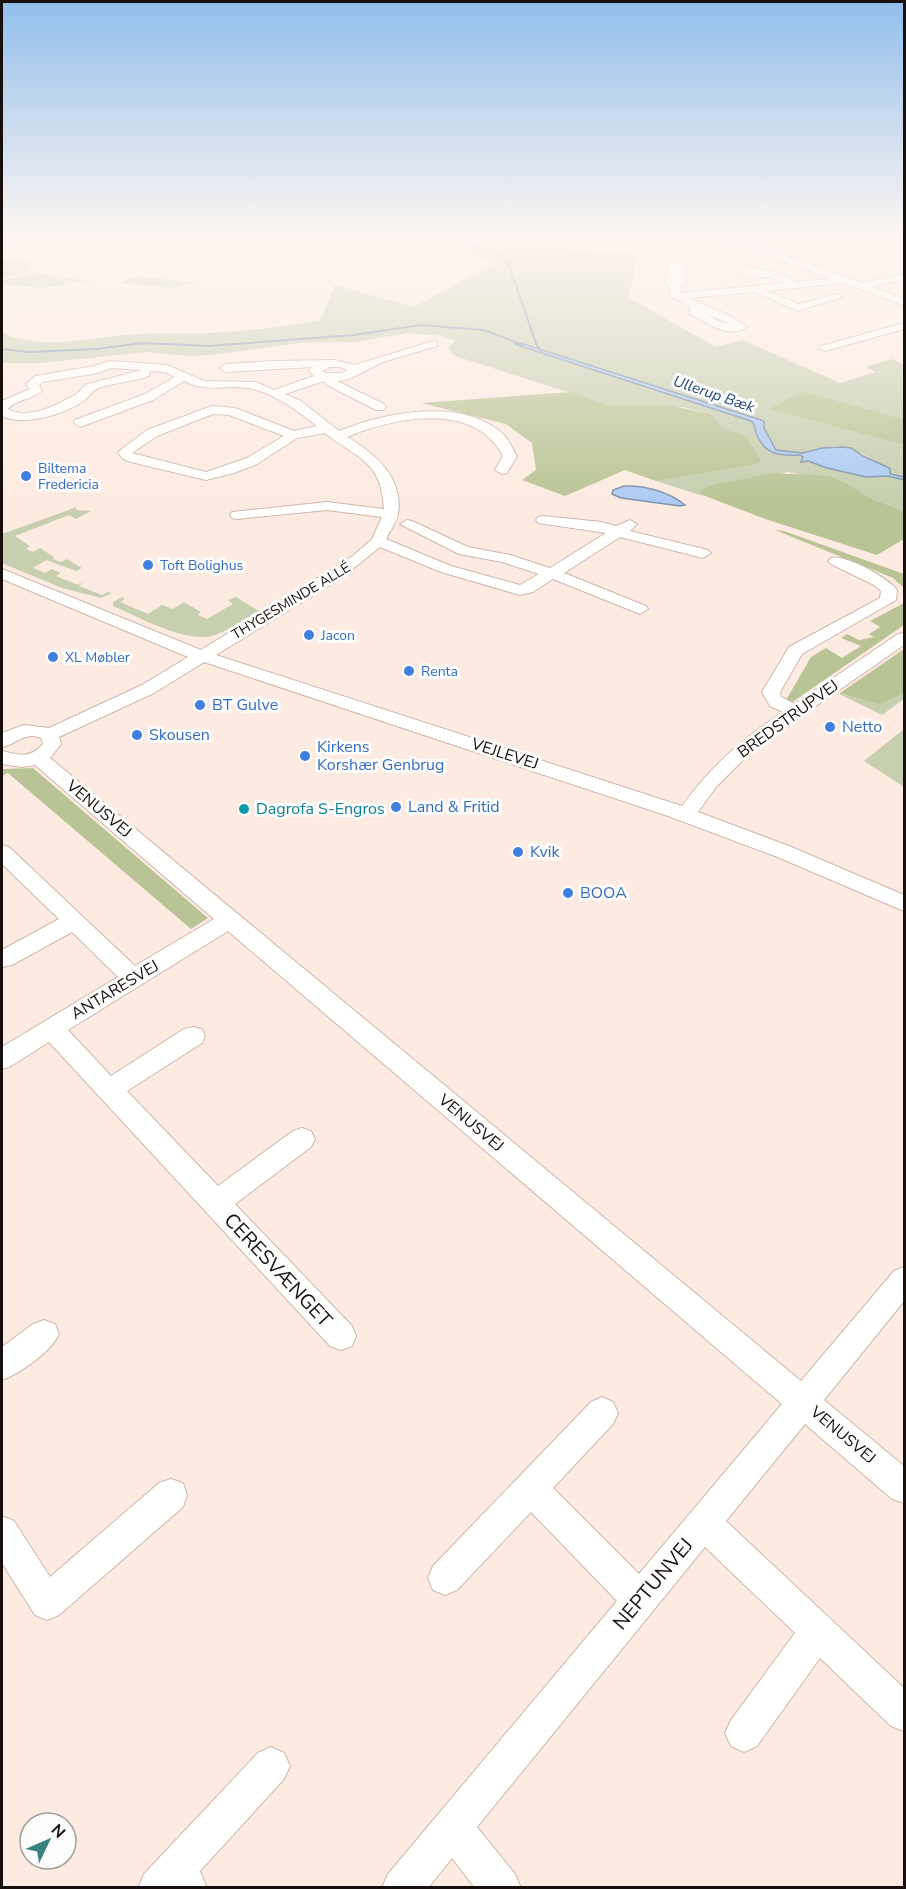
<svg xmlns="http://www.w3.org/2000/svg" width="906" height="1889" font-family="'Nunito Sans',sans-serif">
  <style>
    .green { fill: #c6cfb0; fill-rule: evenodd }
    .forest { fill: #b9c496 }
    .water { fill: #aeccf3; stroke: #8093ad; stroke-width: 1.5 }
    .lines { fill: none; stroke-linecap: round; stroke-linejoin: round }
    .stream { stroke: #8093ad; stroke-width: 2 }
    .minor-casing { stroke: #cdb7ab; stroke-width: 2 }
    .minor { fill: #fff; fill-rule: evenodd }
    .shop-dot { fill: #3f7fe0; stroke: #fcfcfc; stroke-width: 2 }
    .culture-dot { fill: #0f9aa8; stroke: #fcfcfc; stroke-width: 2 }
    .labels { text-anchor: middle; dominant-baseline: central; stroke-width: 6; stroke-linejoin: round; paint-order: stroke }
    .far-shop-label { font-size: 14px; fill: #366cbe; stroke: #fcfcfc; text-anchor: start }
    .far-street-label { font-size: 14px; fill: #160f0b; stroke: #fcfcfc }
    .far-water-label { font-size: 15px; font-style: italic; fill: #22497a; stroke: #fcfcfc }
    .shop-label { font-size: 16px; fill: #366cbe; stroke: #fcfcfc; text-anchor: start }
    .street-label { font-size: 16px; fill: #160f0b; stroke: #fcfcfc }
    .culture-label { font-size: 16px; fill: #0d838f; stroke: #fcfcfc; text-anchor: start }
    .near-street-label { font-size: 20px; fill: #160f0b; stroke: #fcfcfc }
  </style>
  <rect width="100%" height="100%" fill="#fdebe1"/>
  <g class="green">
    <path d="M405,236H499L528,243L540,238L538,240L541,244L571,245L572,251L637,254L629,298L716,347L743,340L840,383L876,372L865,367L892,359L904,365V419L802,391L770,409L904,445V511L872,499L848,484L788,472L711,485L700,494L703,496L656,481L751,465L759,463L761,460L746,439L724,429L711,414L683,407L608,405L455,356L448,348L455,341L443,336L408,333L355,342L300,343L211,355L188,356L146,352L42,363H2V332C38,352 98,336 137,334C160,332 183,334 206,333C244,332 282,327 320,320L335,285L414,307L495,263L460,249ZM835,446C853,447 877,459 888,473L807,453Z"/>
    <polygon points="2,259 39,264 27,268 34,271 2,278"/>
    <polygon points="37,272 42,274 94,282 73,281 59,286 39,288 2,284 2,281"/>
    <polygon points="138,276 195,283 174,288 119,283"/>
    <polygon points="77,507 75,510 91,511 76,519 69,515 15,536 30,546 26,549 33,552 40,548 54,557 53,559 61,562 67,559 82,568 76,571 46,560 33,568 45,573 52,569 61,573 56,576 78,585 84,582 79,586 102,595 108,592 112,593 101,598 62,588 2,563 2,534"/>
    <path d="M122,597L125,599L120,602L148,614L162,605L173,609L184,602L201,612L198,615L207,619L233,604L228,600L236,597L259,611C246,618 232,628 218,634C190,646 141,618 113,606V602Z"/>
    <polygon points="904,651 904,699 882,715 839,694"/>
    <polygon points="904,729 904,787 864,761"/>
  </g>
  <g class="forest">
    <polygon points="802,391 904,419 904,445 769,409"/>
    <polygon points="571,392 608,405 673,406 711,414 724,429 740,434 747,439 761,460 759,463 752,465 656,481 625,470 565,496 522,480 536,470 532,443 506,424 421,403"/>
    <polygon points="774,473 829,476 848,484 872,499 904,511 904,539 877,555 765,519 700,494 701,491 711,485"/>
    <polygon points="775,530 784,531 904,574 904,588 893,578"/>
    <polygon points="904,603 904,625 791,703 786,700 811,657 826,648 842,658 861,646 841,638 847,634 859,640 874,637 869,634 880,627 870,621"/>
    <polygon points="904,649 904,693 880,704 840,693"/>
    <polygon points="33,768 208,918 191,929 8,773 2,776 2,769"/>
  </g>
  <g class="water">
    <path d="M520,343L761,420L764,422V428L776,450L803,453L822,448L842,447L851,448L863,456L887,467L890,469V474L904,477V480L888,476L866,477L827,468L808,461L801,462L803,457L800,455C779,456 765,455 756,433C754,427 756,425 751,421L514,344Z"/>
    <path d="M624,486C645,485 669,492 685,505L680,506L621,498L612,494L613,490Z"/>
  </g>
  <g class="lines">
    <g class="stream">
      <polyline points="444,236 495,253 508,263 537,346 541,351"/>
      <polyline points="2,349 29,352 96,349 142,343 209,346 354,335 421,325 484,330 523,345"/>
    </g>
    <g class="minor-casing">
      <g id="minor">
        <path d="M717,236H731L862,283L903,275V279L872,287L904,299V305L843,283L767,291L799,304L837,294L842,297L798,311L754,292L688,298L730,316L747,327C730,340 707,323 690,314V307L671,296L669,287L665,284L669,264L681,263L686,266L685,284L679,287L680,293L786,283L770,277L745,278L743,270L748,267L776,272L797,282L831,279ZM703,312L732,325L721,322Z"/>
        <polygon points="904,323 904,329 825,351 819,348 821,346"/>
        <path d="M433,341L437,342V346C420,351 403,356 386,361C370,367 352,381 337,381L384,404L386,407L384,410H376L327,385L324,381L285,394L301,401L339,431C385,412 465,396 505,436C510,442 513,450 517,456L507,473L502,474L495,470L503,456C474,401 395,417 347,437C374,453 404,477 398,514C397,522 390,531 386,539L451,566L520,585L539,574L502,562L459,554L400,524L407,520L412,521L468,547L510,555L550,568L606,533L538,523L536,520L538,517L543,516L601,522L616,526L630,520L637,524L630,531L708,550L711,553L703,558L620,537L564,573L646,606L648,609L640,614L553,579L533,592L520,595L441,572L380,547L343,577L216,655L682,806C713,764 739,742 783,712L770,706L762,692L789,647L880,598L881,591L874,585L831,564L828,561L831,558C845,554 888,578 897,590L896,600L802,654L780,692L781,697L795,704L898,634L904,633V645L754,749L716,787L698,812L789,846L904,895V911L775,856L668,816L204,662L154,693L59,737L61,744L50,758L801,1381L894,1271L904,1267V1301L824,1400L904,1466V1503L892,1499L805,1424L726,1521L904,1688V1731L891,1726L820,1658L757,1746L744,1752L731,1746L725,1733L731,1720L795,1633L705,1547L477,1827L515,1874L521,1888H475L452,1858L428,1888H382L388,1874L617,1601L531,1512L457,1590L445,1595L433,1590L428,1578L433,1566L591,1402L602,1397L613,1402L618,1413L613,1424L553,1488L639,1574L782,1404L228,931L68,1030L111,1076L184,1029L193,1027L202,1029L205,1036L202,1043L127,1091L218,1186L293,1131L302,1128L311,1131L315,1139L311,1147L235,1204L352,1326L356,1336L352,1346L341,1350L330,1346L49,1042L11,1066L2,1069V1047L118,977L72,932L12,965L2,967V950L59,919L2,864V845L9,847L135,966L214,919L35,765L22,767L2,764V751C18,755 30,759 43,744L41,738C24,731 16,745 2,747V733L24,725L49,728L142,685L188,657L2,579V569L201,650L353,556L372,539L382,517L327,510L237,519L232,518L230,515L232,512L327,502L384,509C382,460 357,459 325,433L297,438L257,464L234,473L206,480L131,462L123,459L118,452L147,430L212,406L235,408L294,431L317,426C298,411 277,395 253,389C227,383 211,394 184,381L153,400L80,427L74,423L75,420L145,394L175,377L165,372L150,371L149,376C133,382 115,382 99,388C91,391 91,395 86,399C68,414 22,427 2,416V401L30,389L26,384L35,376L95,366L110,361L167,365L204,381L256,382L274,390L314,376L309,371L312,367L226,372L220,368L226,364L274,361L335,360L355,365ZM330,367H340L347,370L343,373H325L322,371ZM111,368L142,370L88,384C81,387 80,393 73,396C55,406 27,420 8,409C17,398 33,401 42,390L39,385L43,382L98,373ZM213,414L229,415L284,436L247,458L206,472L132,453L157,436Z"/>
        <path d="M44,1320L55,1324L59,1334C52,1351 19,1374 2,1380V1347L33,1324Z"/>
        <polygon points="171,1479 183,1483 187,1495 183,1507 59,1615 47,1620 35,1615 2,1563 2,1516 14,1521 50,1577 159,1483"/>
        <polygon points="271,1747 284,1753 290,1766 284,1779 200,1871 207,1888 138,1888 144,1874 258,1753"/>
      </g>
    </g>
    <use href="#minor" class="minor"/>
  </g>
  <linearGradient id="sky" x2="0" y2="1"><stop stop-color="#91beec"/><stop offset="0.47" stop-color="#fef6f2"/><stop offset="1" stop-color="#fef6f2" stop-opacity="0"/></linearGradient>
  <rect width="906" height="501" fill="url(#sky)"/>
  <g class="shop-dot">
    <circle cx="26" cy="476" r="6"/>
    <circle cx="148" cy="565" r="6"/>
    <circle cx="309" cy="635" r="6"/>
    <circle cx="53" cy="657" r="6"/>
    <circle cx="409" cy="671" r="6"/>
    <circle cx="200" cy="705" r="6"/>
    <circle cx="830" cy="727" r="6"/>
    <circle cx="137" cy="735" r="6"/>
    <circle cx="305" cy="756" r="6"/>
    <circle cx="396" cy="807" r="6"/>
    <circle cx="518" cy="852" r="6"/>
    <circle cx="568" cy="893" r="6"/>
  </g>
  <circle class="culture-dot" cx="244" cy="809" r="6"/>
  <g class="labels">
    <g class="far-shop-label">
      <text x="38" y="468">Biltema<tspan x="38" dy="16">Fredericia</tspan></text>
      <text x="160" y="565">Toft Bolighus</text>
      <text x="321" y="635">Jacon</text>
      <text x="65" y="657">XL Møbler</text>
      <text x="421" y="671">Renta</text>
    </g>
    <g class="far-street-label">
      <text transform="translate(291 601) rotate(-31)">THYGESMINDE ALLÉ</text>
    </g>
    <g class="far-water-label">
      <text transform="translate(714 394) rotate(19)">Ullerup Bæk</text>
    </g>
    <g class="shop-label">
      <text x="212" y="705">BT Gulve</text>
      <text x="842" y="727">Netto</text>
      <text x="149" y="735">Skousen</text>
      <text x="317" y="747">Kirkens<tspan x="317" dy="18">Korshær Genbrug</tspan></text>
      <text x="408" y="807">Land &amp; Fritid</text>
      <text x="530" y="852">Kvik</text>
      <text x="580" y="893">BOOA</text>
    </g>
    <g class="street-label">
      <text transform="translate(788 719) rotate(-36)">BREDSTRUPVEJ</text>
      <text transform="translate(505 754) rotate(18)">VEJLEVEJ</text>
      <text transform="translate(99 809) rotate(40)">VENUSVEJ</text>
      <text transform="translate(115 990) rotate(-31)">ANTARESVEJ</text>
      <text transform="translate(471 1123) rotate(40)">VENUSVEJ</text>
      <text transform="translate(843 1435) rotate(40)">VENUSVEJ</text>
    </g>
    <g class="culture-label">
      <text x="256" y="809">Dagrofa S-Engros</text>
    </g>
    <g class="near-street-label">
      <text transform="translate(278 1270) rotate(47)">CERESVÆNGET</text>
      <text transform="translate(653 1584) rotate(-50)">NEPTUNVEJ</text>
    </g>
  </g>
  <rect width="906" height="1889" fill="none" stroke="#160f0b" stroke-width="6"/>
  <g transform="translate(48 1841) rotate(46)"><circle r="28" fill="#fcfcfc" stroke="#a09d9c" stroke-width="1.5"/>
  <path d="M0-4.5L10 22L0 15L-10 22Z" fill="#3a8280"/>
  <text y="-9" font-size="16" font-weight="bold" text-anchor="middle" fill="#160f0b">N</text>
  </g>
</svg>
